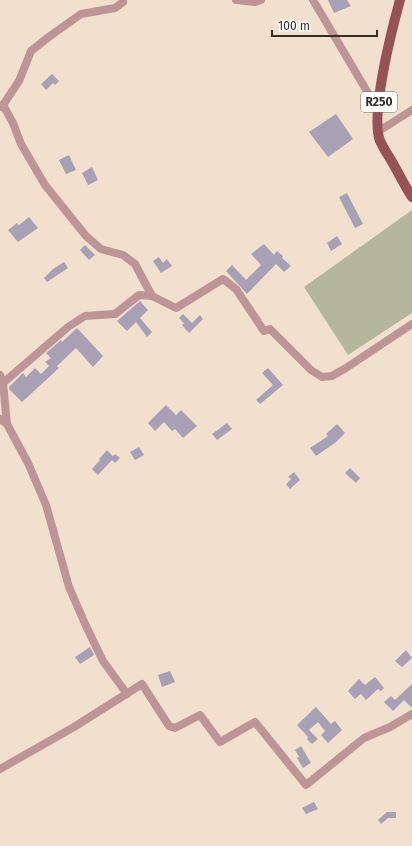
<svg xmlns="http://www.w3.org/2000/svg" width="412" height="846" font-family="'Fira Sans',sans-serif">
  <style>
    .green { fill: #b5b79c }
    .building { fill: #a8a0b4 }
    .lines { fill: none; stroke-linecap: round; stroke-linejoin: round }
    .minor { stroke: #bd9596; stroke-width: 8 }
    .major { stroke: #975257; stroke-width: 10 }
    .labels { text-anchor: middle; dominant-baseline: central; stroke-width: 3.5; stroke-linejoin: round; paint-order: stroke }
    .shield { fill: #fff; stroke: #706c67; stroke-width: 1 }
    .shield-label { font-size: 12px; font-weight: bold; fill: #332d26 }
  </style>
  <rect width="100%" height="100%" fill="#f1e0ce"/>
  <polygon class="green" points="412,210 412,313 348,355 304,287"/>
  <g class="building">
    <polygon points="328,0 347,0 351,6 334,13"/>
    <polygon points="52,74 59,81 55,85 53,83 46,90 41,84"/>
    <polygon points="336,114 353,139 328,157 309,132"/>
    <polygon points="69,155 76,170 66,174 59,160"/>
    <polygon points="92,167 98,180 88,185 82,173"/>
    <polygon points="347,193 363,224 355,228 339,197"/>
    <polygon points="29,217 38,228 18,242 8,230 17,223 19,225"/>
    <polygon points="337,236 342,244 331,251 327,243"/>
    <polygon points="264,244 274,255 277,251 283,256 282,258 291,266 284,272 276,264 247,294 226,271 232,265 246,280 261,265 251,254"/>
    <polygon points="85,245 95,255 89,260 80,250"/>
    <polygon points="159,257 163,263 167,259 172,266 161,273 153,261"/>
    <polygon points="64,262 68,268 47,282 44,278 53,269"/>
    <polygon points="140,301 148,310 140,318 152,332 147,337 136,322 127,331 117,321"/>
    <polygon points="183,314 192,323 200,315 203,319 189,333 182,325 184,323 179,318"/>
    <polygon points="77,328 103,356 93,367 76,348 57,366 59,368 22,402 9,389 9,387 23,373 26,377 35,368 41,374 49,366 45,362 51,358 46,353 61,340 62,342"/>
    <polygon points="268,368 283,385 260,404 256,400 273,385 262,373"/>
    <polygon points="166,405 176,415 181,410 197,426 183,438 175,429 172,431 164,422 155,431 148,423"/>
    <polygon points="227,423 232,429 217,440 212,434"/>
    <polygon points="337,424 345,433 335,443 316,456 310,448 328,436 326,434"/>
    <polygon points="139,447 144,455 135,460 130,452"/>
    <polygon points="107,450 113,456 115,454 120,458 115,463 112,460 98,475 92,469 100,460 99,459"/>
    <polygon points="350,468 360,478 356,483 345,473"/>
    <polygon points="294,472 300,480 290,489 286,484 291,479 288,477"/>
    <polygon points="90,647 94,655 80,664 75,657"/>
    <polygon points="406,650 412,658 402,667 395,661"/>
    <polygon points="170,671 175,682 162,687 158,675"/>
    <polygon points="375,677 384,688 381,691 378,689 366,700 361,694 355,699 348,691 359,679 365,685"/>
    <polygon points="412,684 412,708 404,700 393,711 384,702 391,696 395,700"/>
    <polygon points="316,707 331,724 335,721 342,730 328,743 321,735 325,731 318,722 309,730 318,739 312,744 307,739 308,737 297,725"/>
    <polygon points="301,746 311,763 303,768 297,758 299,757 295,750"/>
    <polygon points="314,802 318,809 306,814 302,808"/>
    <polygon points="387,812 396,812 396,818 388,818 381,824 378,820"/>
  </g>
  <g class="lines">
    <g class="minor">
      <polyline points="236,0 255,2 261,0"/>
      <polyline points="313,0 378,110"/>
      <polyline points="3,105 13,123 21,144 45,185 86,236 101,249 123,255 135,264 152,296"/>
      <polyline points="0,107 3,105 19,81 31,51 50,36 81,14 115,8 123,2"/>
      <polyline points="379,131 412,110"/>
      <polyline points="0,375 3,383 7,424"/>
      <polyline points="3,383 68,327 85,316 115,314 139,295 152,296 176,308 223,279 236,289 264,331 270,329 311,370 322,377 332,376 346,368 412,324"/>
      <polyline points="0,419 7,424 28,463 46,505 69,587 86,626 103,661 127,694"/>
      <polyline points="0,769 74,727 142,684 169,726 175,728 200,715 220,742 255,722 306,785 364,738 390,727 412,714"/>
    </g>
    <path class="major" d="M400,0C392,29 370,114 380,141C383,147 387,154 391,160C398,172 404,185 412,197"/>
  </g>
  <g class="labels">
    <rect class="shield" x="361" y="92" width="36" height="20" rx="3"/>
    <g class="shield-label">
      <text x="379" y="102">R250</text>
    </g>
  </g>
  <path d="M272 30v6h105v-6" fill="none" stroke="#332d26" stroke-width="2"/>
  <text x="278" y="30" font-size="12" fill="#332d26" stroke="#ffffff" stroke-width="3" paint-order="stroke">100 m</text>
</svg>
